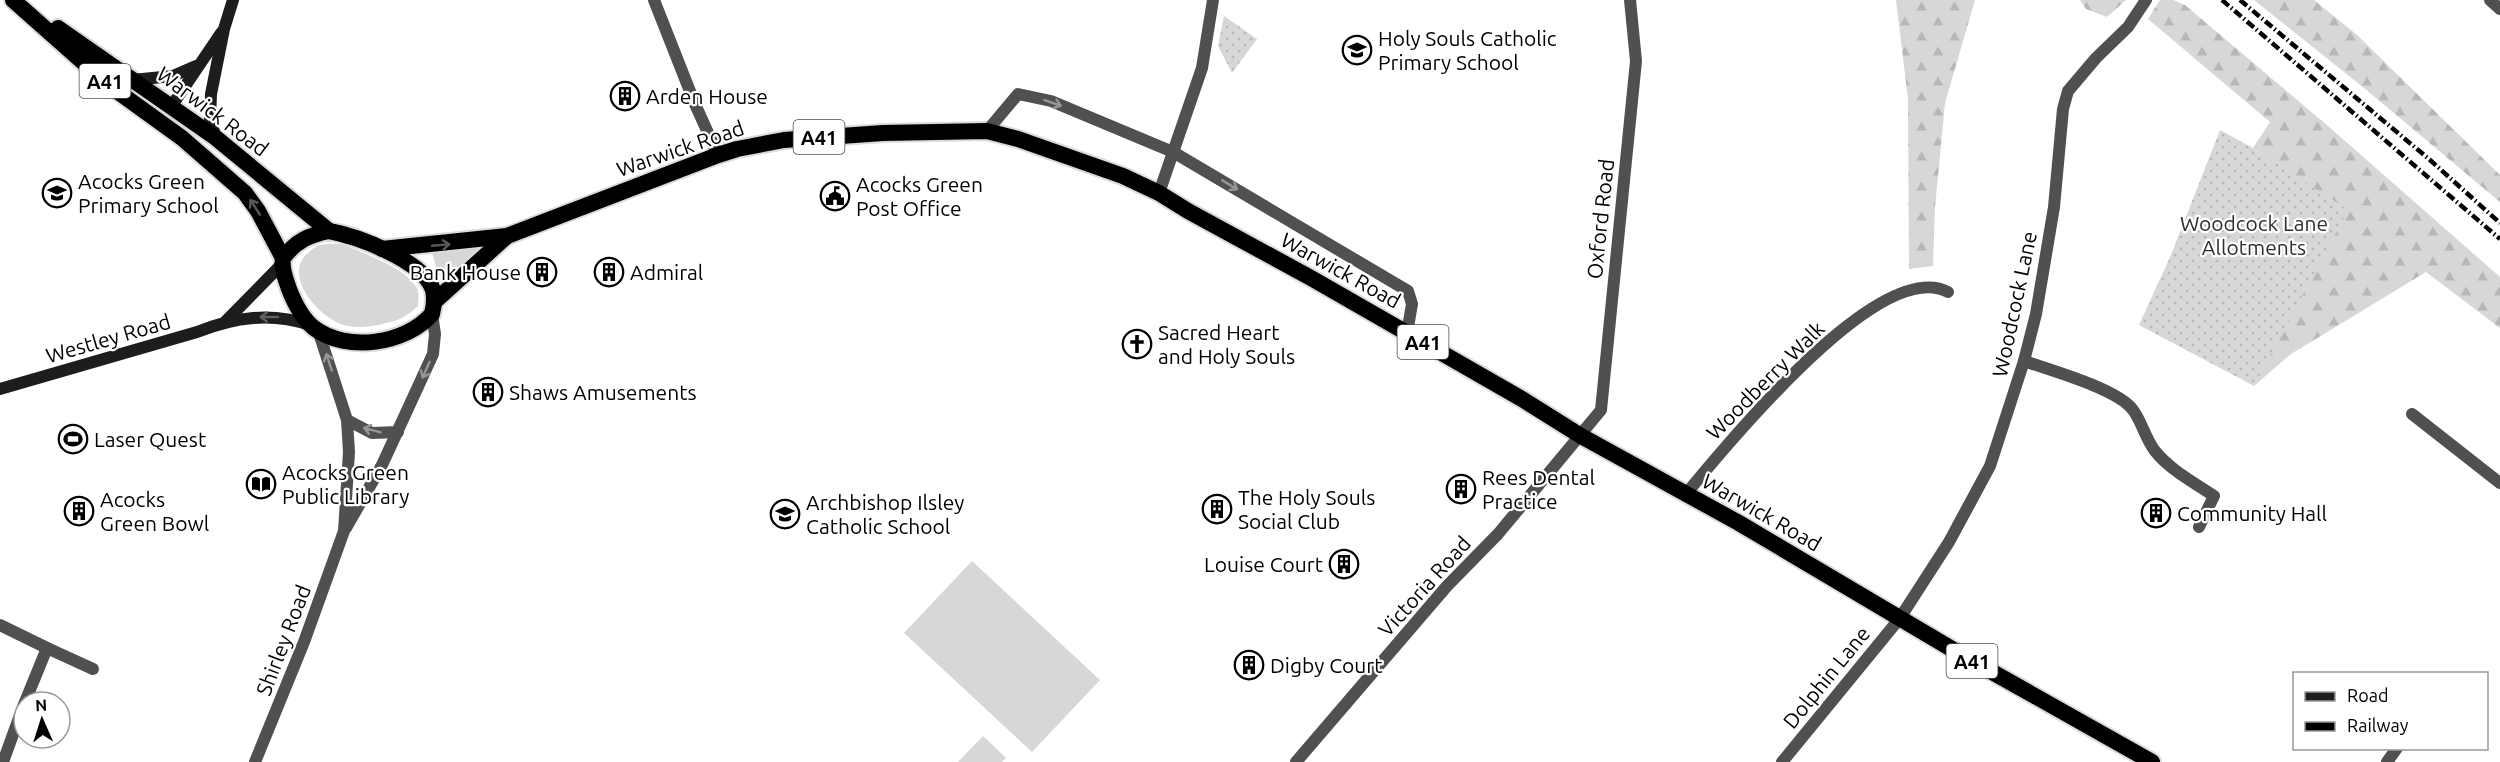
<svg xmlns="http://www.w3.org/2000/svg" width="2500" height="762" font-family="Ubuntu,sans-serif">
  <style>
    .grass { fill: #d7d7d7 }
    .forest { fill: url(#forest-firs) }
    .garden { fill: url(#garden-dots) }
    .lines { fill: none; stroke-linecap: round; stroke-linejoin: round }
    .trunk-casing { stroke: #dbdbdb; stroke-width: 20 }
    .minor { stroke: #505050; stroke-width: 12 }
    .tertiary { stroke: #505050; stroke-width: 12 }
    .secondary { stroke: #1d1d1d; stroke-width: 12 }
    .trunk { stroke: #000; stroke-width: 16 }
    .rail { stroke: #000; stroke-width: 4.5; stroke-dasharray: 9 3 1.5 3; stroke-linecap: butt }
    .oneway { stroke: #969696 }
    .oneway2 { stroke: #595959 }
    .oneway3 { stroke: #616161 }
    .labels { text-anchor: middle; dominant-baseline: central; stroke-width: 4.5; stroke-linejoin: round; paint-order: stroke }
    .shield { fill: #fff; stroke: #4c4c4c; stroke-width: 1.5 }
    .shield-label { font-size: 20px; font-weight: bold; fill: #000 }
    .poi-label { font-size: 21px; fill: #000; stroke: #fff; text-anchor: start }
    .street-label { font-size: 21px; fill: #000; stroke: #fff }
    .park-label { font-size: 21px; fill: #2e2e2e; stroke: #fff }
  </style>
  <defs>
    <pattern id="forest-firs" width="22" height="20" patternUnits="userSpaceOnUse" patternTransform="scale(1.5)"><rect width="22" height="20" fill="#d7d7d7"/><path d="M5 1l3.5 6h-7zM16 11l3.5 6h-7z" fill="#b7b7b7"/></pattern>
    <pattern id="garden-dots" width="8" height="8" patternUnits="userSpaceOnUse" patternTransform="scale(1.5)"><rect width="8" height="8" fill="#d7d7d7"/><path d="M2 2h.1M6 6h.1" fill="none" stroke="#b7b7b7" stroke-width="1.8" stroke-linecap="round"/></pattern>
  </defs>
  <rect width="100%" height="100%" fill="#fff"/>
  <g class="grass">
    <path d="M343,244C362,253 412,270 418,291C419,295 418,302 418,306C407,317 397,321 382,324C369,327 354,329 341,324C318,316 282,275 308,253C311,250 316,246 320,245C326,243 336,244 343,244Z"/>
    <polygon points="486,244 452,275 442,277 438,274 432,253 434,250"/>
    <polygon points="972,561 1100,680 1032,752 904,633"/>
    <polygon points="983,736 1006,758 1002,762 958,762"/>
  </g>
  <g class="forest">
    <polygon points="1896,0 1975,0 1945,103 1935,207 1933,266 1909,269 1908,99"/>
    <polygon points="2080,0 2126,0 2107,17 2086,9"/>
    <polygon points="2160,0 2173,0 2185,5 2328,126 2500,277 2500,328 2426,272 2291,354 2254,386 2347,210 2253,148 2270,122 2148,19"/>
    <polygon points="2254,0 2314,0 2356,34 2500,175 2500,202 2364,88"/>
  </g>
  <g class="garden">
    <polygon points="1224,16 1257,39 1232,73 1218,46"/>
    <polygon points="2220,130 2253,148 2348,210 2254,386 2139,325 2171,255"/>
  </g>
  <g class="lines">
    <g class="trunk-casing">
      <g id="trunk">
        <polyline points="13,0 110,86 182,138 245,193 258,211 283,258"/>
        <polyline points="58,28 216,138 329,231"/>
        <path d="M329,231C357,236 424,261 433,290C435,298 434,306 432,314C406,344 347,353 314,328C303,319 294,302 289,289C286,279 281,270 283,258C296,241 309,235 329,231Z"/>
        <polyline points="382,249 507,236 718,155 737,149 784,140 883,133 987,131 1018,139 1123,176 1159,193 1188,211 1311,278 1522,399 1581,436 1739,523 1962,655 2152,762"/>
        <polyline points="434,302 507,236"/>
      </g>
    </g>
    <g class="minor">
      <polyline points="654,0 695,104 718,155"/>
      <polyline points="2490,0 2500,9"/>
      <polyline points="987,131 1018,94 1051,101 1173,152 1408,291 1412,304 1407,333"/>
      <polyline points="1159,193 1202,68 1213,0"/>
      <path d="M2024,361C2050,370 2118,389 2133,410C2142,422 2145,438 2155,451C2170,470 2195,483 2214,496L2199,527"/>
      <polyline points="2412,414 2500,483"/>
      <path d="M1686,494C1726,446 1879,256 1948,292"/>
      <polyline points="1900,618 1949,542 1990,466 2024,361 2036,314 2054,207 2063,109 2068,91 2096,58 2128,27 2146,0"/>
      <polyline points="0,625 47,648 25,702"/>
      <polyline points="47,648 93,669"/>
      <polyline points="3,762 24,704"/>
      <polyline points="1296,762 1447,586 1498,534 1601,410 1636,61 1630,0"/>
      <polyline points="2387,762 2397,748"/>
    </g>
    <g class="tertiary">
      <polyline points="347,420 372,433 398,432"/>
      <polyline points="346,528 382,465 433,354 435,334 432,314"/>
      <polyline points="255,762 304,642 344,531 349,452 347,420 318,330"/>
      <polyline points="1782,762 1900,618"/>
    </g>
    <g class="secondary">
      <polyline points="132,80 173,76 196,66"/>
      <polyline points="171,107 221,33"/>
      <polyline points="216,138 210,119 211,94 224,29 233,0"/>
      <polyline points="226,321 281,265"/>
      <path d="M0,389L197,332C235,317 271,312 310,325"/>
    </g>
    <use href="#trunk" class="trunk"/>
    <g class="rail">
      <polyline points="2222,0 2500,239"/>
      <polyline points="2240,0 2430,160 2500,223"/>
    </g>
  </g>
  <defs><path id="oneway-shaft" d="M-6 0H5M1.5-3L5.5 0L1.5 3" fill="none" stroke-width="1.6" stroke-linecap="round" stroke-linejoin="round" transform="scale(1.5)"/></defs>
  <g class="oneway">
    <use href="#oneway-shaft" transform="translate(1053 103) rotate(19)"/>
    <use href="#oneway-shaft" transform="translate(1230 185) rotate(31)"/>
    <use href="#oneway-shaft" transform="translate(329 362) rotate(-108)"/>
    <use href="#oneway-shaft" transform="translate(426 370) rotate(114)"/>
    <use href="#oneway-shaft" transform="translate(372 430) rotate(-165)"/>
  </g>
  <g class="oneway2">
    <use href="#oneway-shaft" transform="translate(255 207) rotate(-123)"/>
    <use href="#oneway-shaft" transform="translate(441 245) rotate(-5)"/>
  </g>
  <use class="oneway3" href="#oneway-shaft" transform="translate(269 317) rotate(180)"/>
  <defs>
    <g id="school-ring" transform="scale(1.5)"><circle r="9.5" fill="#fff" stroke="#000" stroke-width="1.5"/><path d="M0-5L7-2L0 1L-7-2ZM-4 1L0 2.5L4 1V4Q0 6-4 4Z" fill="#000"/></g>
    <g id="building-ring" transform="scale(1.5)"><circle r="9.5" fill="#fff" stroke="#000" stroke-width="1.5"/><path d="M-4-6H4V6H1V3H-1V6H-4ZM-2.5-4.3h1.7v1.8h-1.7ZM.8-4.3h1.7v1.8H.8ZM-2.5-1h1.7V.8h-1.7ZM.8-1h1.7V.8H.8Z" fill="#000"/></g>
    <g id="civic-ring" transform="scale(1.5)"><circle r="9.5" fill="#fff" stroke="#000" stroke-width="1.5"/><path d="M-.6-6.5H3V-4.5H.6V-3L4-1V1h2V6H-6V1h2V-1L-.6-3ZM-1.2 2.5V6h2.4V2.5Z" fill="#000"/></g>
    <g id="church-ring" transform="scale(1.5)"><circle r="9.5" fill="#fff" stroke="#000" stroke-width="1.5"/><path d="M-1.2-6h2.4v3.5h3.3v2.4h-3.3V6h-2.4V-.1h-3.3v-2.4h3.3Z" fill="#000"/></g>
    <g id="stadium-ring" transform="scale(1.5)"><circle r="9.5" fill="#fff" stroke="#000" stroke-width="1.5"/><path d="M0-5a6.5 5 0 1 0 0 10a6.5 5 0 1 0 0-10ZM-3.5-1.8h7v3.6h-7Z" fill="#000"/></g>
    <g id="library-ring" transform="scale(1.5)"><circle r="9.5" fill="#fff" stroke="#000" stroke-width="1.5"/><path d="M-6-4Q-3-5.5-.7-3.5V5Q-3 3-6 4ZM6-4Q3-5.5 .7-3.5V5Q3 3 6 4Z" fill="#000"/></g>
  </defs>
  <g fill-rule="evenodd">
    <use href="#school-ring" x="1357" y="50"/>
    <use href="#building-ring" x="625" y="96"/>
    <use href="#school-ring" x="57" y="193"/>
    <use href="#civic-ring" x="835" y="196"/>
    <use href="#building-ring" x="542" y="272"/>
    <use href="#building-ring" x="609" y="272"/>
    <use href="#church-ring" x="1137" y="344"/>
    <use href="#building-ring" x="488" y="392"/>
    <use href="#stadium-ring" x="73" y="439"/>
    <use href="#library-ring" x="261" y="484"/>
    <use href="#building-ring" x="1461" y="489"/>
    <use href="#building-ring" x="1217" y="509"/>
    <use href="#building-ring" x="79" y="511"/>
    <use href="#building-ring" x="2156" y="513"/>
    <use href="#school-ring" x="785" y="514"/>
    <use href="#building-ring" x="1344" y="564"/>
    <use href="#building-ring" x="1249" y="665"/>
  </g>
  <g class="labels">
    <g class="shield">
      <rect x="79.5" y="64" width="51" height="34" rx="4.5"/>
      <rect x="793.5" y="120" width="51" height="34" rx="4.5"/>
      <rect x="1397.5" y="325" width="51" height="34" rx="4.5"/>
      <rect x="1946.5" y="644" width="51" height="34" rx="4.5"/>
    </g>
    <g class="shield-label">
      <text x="105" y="81">A41</text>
      <text x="819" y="137">A41</text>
      <text x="1423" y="342">A41</text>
      <text x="1972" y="661">A41</text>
    </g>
    <g class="poi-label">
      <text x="1378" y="38">Holy Souls Catholic<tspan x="1378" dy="24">Primary School</tspan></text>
      <text x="646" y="96">Arden House</text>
      <text x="78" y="181">Acocks Green<tspan x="78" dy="24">Primary School</tspan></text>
      <text x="856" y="184">Acocks Green<tspan x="856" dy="24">Post Office</tspan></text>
      <text x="521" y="272" text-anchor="end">Bank House</text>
      <text x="630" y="272">Admiral</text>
      <text x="1158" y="332">Sacred Heart<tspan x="1158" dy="24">and Holy Souls</tspan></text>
      <text x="509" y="392">Shaws Amusements</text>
      <text x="94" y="439">Laser Quest</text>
      <text x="282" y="472">Acocks Green<tspan x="282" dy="24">Public Library</tspan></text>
      <text x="1482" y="477">Rees Dental<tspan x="1482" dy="24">Practice</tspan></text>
      <text x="1238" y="497">The Holy Souls<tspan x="1238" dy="24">Social Club</tspan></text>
      <text x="100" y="499">Acocks<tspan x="100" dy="24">Green Bowl</tspan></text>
      <text x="806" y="502">Archbishop Ilsley<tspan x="806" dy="24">Catholic School</tspan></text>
      <text x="2177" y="513">Community Hall</text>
      <text x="1323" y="564" text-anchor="end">Louise Court</text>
      <text x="1270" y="665">Digby Court</text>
    </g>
    <g class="street-label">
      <text transform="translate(213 111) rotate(37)">Warwick Road</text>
      <text transform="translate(680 148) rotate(-19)">Warwick Road</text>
      <text transform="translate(1600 219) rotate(-84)">Oxford Road</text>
      <text transform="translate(1341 270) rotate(29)">Warwick Road</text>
      <text transform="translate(2014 304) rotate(-78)">Woodcock Lane</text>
      <text transform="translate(108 338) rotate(-16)">Westley Road</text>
      <text transform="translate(1765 380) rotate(-45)">Woodberry Walk</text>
      <text transform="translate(1762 512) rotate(30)">Warwick Road</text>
      <text transform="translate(1424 586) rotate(-48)">Victoria Road</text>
      <text transform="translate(283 640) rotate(-69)">Shirley Road</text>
      <text transform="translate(1826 677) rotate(-51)">Dolphin Lane</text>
    </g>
    <g class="park-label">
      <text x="2254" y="223">Woodcock Lane<tspan x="2254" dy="24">Allotments</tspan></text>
    </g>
  </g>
  <rect x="2293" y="672" width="195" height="78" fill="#ffffff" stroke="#999999" stroke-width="1.5"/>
  <rect x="2305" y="692" width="30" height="9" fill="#1d1d1d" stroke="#999999" stroke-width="1.5"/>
  <text x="2347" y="702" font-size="18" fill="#000000">Road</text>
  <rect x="2305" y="722" width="30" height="9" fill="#000000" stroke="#999999" stroke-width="1.5"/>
  <text x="2347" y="732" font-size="18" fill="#000000">Railway</text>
  <g transform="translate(42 720) rotate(357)"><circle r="28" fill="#ffffff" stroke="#999999" stroke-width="1.5"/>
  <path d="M0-4.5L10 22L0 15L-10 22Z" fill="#000000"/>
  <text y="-9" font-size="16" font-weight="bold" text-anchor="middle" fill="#000000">N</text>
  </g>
</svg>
